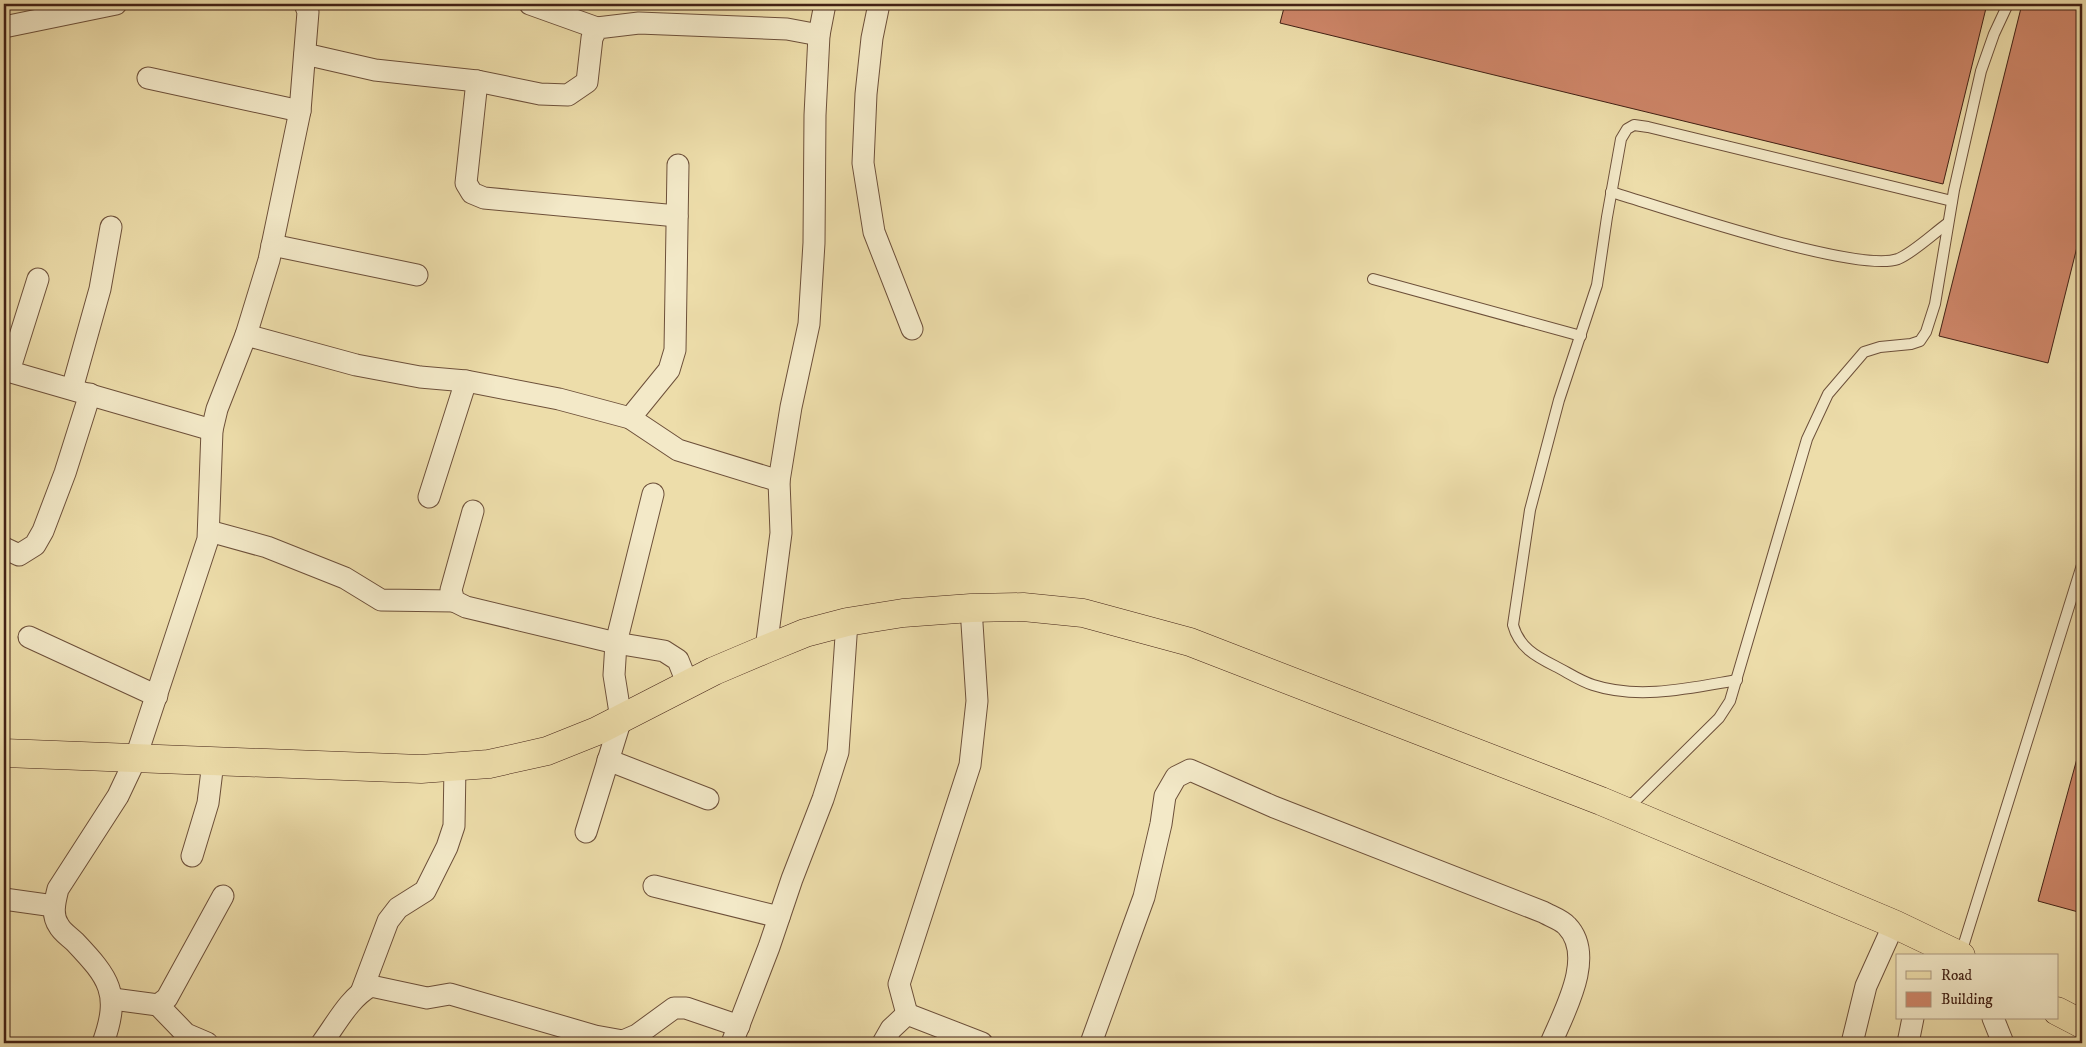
<svg xmlns="http://www.w3.org/2000/svg" width="2086" height="1047" font-family="'IM FELL DW Pica',serif">
  <style>
    .building { fill: #ce8669; stroke: #422115 }
    .lines { fill: none; stroke-linecap: round; stroke-linejoin: round }
    .lane-casing { stroke: #6d503a; stroke-width: 12 }
    .street-casing { stroke: #6d503a; stroke-width: 23 }
    .primary-casing { stroke: #422115; stroke-width: 29 }
    .lane { stroke: #f3e9c8; stroke-width: 10 }
    .street { stroke: #f3e9c8; stroke-width: 21 }
    .primary { stroke: #edddaa; stroke-width: 28 }
  </style>
  <rect width="100%" height="100%" fill="#edddaa"/>
  <filter id="stains"><feTurbulence type="fractalNoise" baseFrequency=".004" numOctaves="4"/><feColorMatrix values="0 0 0 0 .2 0 0 0 0 .09 0 0 0 0 .02 0 0 0 .5 -.17"/></filter>
  <radialGradient id="worn" r=".72"><stop offset=".6" stop-color="#630" stop-opacity="0"/><stop offset="1" stop-color="#630" stop-opacity=".3"/></radialGradient>
  <g class="building">
    <polygon points="1285,4 1987,4 1943,184 1280,23"/>
    <polygon points="2022,4 2082,4 2082,227 2048,363 1939,336"/>
    <polygon points="2078,755 2082,755 2082,913 2038,901"/>
  </g>
  <g class="lines">
    <g class="lane-casing">
      <g id="lane">
        <path d="M1611,192C1662,207 1857,274 1898,259C1913,253 1934,233 1948,223"/>
        <polyline points="1373,279 1581,336"/>
        <path d="M1737,680C1690,688 1639,700 1593,685C1580,681 1567,672 1555,666C1535,656 1519,647 1513,625L1530,510L1559,400L1597,285L1607,217L1621,139L1627,129L1634,125L1648,127L1952,201"/>
        <polyline points="1626,810 1719,718 1730,701 1807,439 1828,394 1864,352 1880,347 1911,344 1920,341 1926,332 1935,304 1954,190 1981,71 1994,34 2008,4"/>
        <polyline points="1961,953 2082,565"/>
      </g>
    </g>
    <g class="street-casing">
      <g id="street">
        <polyline points="530,4 597,28"/>
        <polyline points="879,4 872,38 866,94 863,163 874,232 912,329"/>
        <polyline points="4,27 116,4"/>
        <polyline points="305,54 375,70 477,81 540,94 568,95 587,82 592,38 597,28 639,23 787,29 819,35"/>
        <polyline points="148,78 300,111"/>
        <polyline points="477,81 466,183 472,193 484,198 677,216"/>
        <polyline points="272,245 417,275"/>
        <polyline points="246,335 356,365 420,377 466,381 559,399 630,418 678,450 779,481"/>
        <polyline points="4,370 212,430"/>
        <polyline points="9,371 38,279"/>
        <polyline points="72,389 100,289 111,227"/>
        <polyline points="630,418 669,370 675,350 678,165"/>
        <polyline points="429,497 466,381"/>
        <polyline points="473,511 451,590 454,601 466,607 616,643 664,651 678,660 688,685"/>
        <polyline points="209,531 267,547 345,578 381,600 454,601"/>
        <polyline points="4,548 19,555 35,545 43,531 65,473 90,394"/>
        <polyline points="29,637 157,696"/>
        <polyline points="766,649 781,533 779,481 791,407 809,324 814,243 815,115 819,35 825,4"/>
        <polyline points="608,760 708,799"/>
        <polyline points="586,832 621,719 614,675 616,643 653,494"/>
        <polyline points="192,856 208,803 213,762"/>
        <polyline points="654,886 779,917"/>
        <polyline points="4,899 54,906"/>
        <polyline points="362,990 388,921 398,908 425,891 447,847 454,826 455,766"/>
        <polyline points="113,999 158,1005 167,998 223,896"/>
        <polyline points="158,1005 186,1034 207,1043"/>
        <polyline points="907,1014 899,984 970,765 977,701 971,608"/>
        <polyline points="1993,1018 2003,1043"/>
        <path d="M103,1043C121,993 109,978 75,942C70,937 62,932 59,926C51,915 55,901 58,889L118,796L135,760L208,539L212,430L217,409L246,335L269,260L300,111L308,12L305,4"/>
        <path d="M322,1043C336,1024 350,997 371,986L427,998L450,994L595,1036L623,1041L637,1035L674,1008H686L739,1026"/>
        <polyline points="732,1043 769,947 792,879 823,799 838,752 847,622"/>
        <polyline points="883,1043 891,1029 907,1014 982,1043"/>
        <path d="M1091,1043L1144,897L1161,824L1165,796L1176,777L1190,770L1274,807L1543,912C1550,916 1562,920 1567,926C1596,956 1564,1012 1551,1043"/>
        <polyline points="1852,1043 1866,986 1894,924"/>
        <polyline points="1908,1043 1913,1018"/>
      </g>
    </g>
    <g class="primary-casing">
      <g id="primary">
        <polyline points="4,753 421,769 489,764 547,751 597,731 714,671 766,649 805,633 847,622 903,613 971,608 1023,607 1083,613 1190,642 1601,801 1894,924 1961,956"/>
        <polyline points="2057,1011 2082,1024"/>
      </g>
    </g>
    <use href="#lane" class="lane"/>
    <use href="#street" class="street"/>
    <use href="#primary" class="primary"/>
  </g>
  <rect width="2086" height="1047" fill="none" stroke="#edddaa" stroke-width="20"/>
  <rect x="5" y="5" width="2076" height="1037" fill="none" stroke="#422115" stroke-width="2.5"/>
  <rect x="10" y="10" width="2066" height="1027" fill="none" stroke="#422115"/>
  <rect x="1896" y="954" width="162" height="65" fill="#f3e9c8" stroke="#ac9980"/>
  <rect x="1906" y="971" width="25" height="8" fill="#edddaa" stroke="#ac9980"/>
  <text x="1941" y="980" font-size="15" fill="#422115">Road</text>
  <rect x="1906" y="992" width="25" height="15" fill="#ce8669" stroke="#ac9980"/>
  <text x="1941" y="1004" font-size="15" fill="#422115">Building</text>
  <rect width="100%" height="100%" filter="url(#stains)"/>
  <rect width="100%" height="100%" fill="url(#worn)"/>
</svg>
